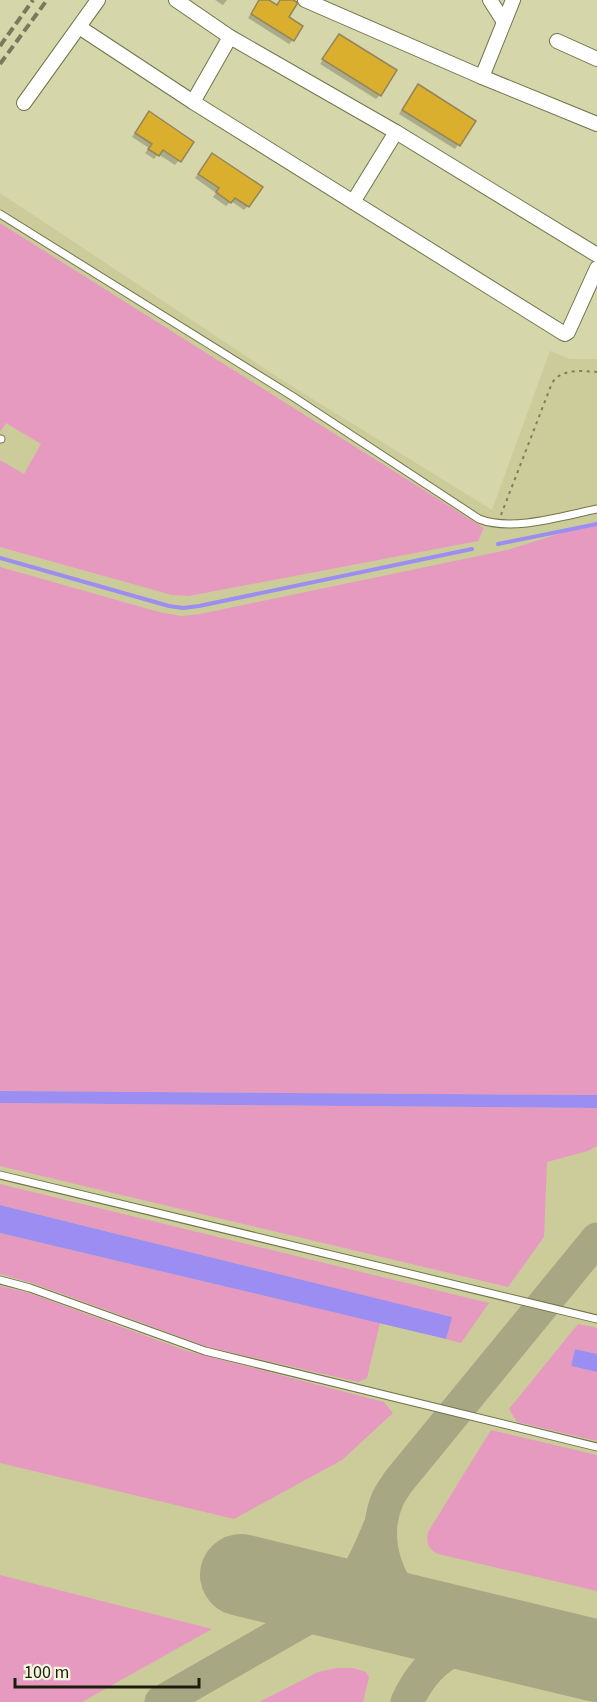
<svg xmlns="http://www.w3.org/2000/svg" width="597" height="1702" font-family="'Source Sans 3',sans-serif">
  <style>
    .built { fill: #cbcc99 }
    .green { fill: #e79ac0 }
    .water { fill: #9c8df2 }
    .shadow { fill: #0003 }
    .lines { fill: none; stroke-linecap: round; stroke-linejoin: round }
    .stream { stroke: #9c8df2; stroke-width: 4 }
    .taxiway { stroke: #a7a883; stroke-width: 33 }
    .runway { stroke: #a7a883; stroke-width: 82 }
    .building { fill: #daaf2d; stroke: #95855d; stroke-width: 1.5 }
    .service-casing { stroke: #73744b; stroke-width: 9 }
    .minor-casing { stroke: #73744b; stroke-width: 16 }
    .path { stroke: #7f7f61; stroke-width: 2; stroke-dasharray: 3 4.5; stroke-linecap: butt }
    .service { stroke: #fff; stroke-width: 7 }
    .minor { stroke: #fff; stroke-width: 14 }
    .rail { stroke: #797a5c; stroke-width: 4; stroke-dasharray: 9 4.5; stroke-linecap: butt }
  </style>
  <rect width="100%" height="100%" fill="#d5d6aa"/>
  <polygon class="built" points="0,193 282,380 492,510 550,351 570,359 597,359 597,1702 0,1702"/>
  <g class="green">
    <polygon points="0,223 484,528 478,541 189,596 172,595 0,547 0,460 24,474 41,444 6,423 0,432"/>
    <polygon points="597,522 597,1095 0,1091 0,567 159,612 181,616 200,614 507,550"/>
    <polygon points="0,1103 597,1108 597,1146 588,1151 547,1162 544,1237 508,1287 0,1166"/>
    <polygon points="0,1184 489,1303 461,1343 446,1339 451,1317 0,1205"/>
    <polygon points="0,1233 380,1323 367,1378 358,1382 208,1347 35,1284 0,1274"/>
    <polygon points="0,1286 29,1293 187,1351 384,1402 393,1413 342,1460 234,1519 0,1463"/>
    <polygon points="578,1324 597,1328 597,1354 575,1349 571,1366 597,1372 597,1441 517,1422 509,1409"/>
    <path d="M491,1430L597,1455V1591L438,1554C428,1549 426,1543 428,1532Z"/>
    <polygon points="0,1575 212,1629 82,1702 0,1702"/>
    <polygon points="337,1668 353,1668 366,1672 369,1677 363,1702 259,1702 318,1672"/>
  </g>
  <g class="water">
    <polygon points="0,1091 597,1095 597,1108 0,1103"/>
    <polygon points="0,1205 452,1317 446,1339 0,1233"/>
    <polygon points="575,1349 597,1354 597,1372 571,1366"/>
  </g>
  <g class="shadow">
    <polygon points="215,0 227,0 223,5"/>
    <polygon points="260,0 266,0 276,7 281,0 289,0 287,18 293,40 289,44 248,18"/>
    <polygon points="339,36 380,95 376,99 320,64"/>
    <polygon points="414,90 474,121 455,149 399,114"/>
    <polygon points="145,117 192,143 175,165 158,154 154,159 145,153 149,148 132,137"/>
    <polygon points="209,159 248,206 244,210 231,201 226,206 213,197 216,193 195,178"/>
  </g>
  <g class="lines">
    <g class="stream">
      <polyline points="498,544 597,524"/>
      <polyline points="0,558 169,606 183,608 199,606 472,549"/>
    </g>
    <g class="taxiway">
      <path d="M318,1611C325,1606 333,1603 338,1597C359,1579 369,1551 380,1526"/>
      <path d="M469,1630C454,1625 439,1621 425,1613C386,1591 370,1539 388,1498C391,1492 395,1487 398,1482L597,1239"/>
      <path d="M161,1702L308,1618C328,1610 347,1606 369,1606"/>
      <path d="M407,1702C430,1652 464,1638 517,1642"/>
    </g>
    <polyline class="runway" points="241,1575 597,1661"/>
  </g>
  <g class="building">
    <polygon points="259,0 269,0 277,5 280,0 293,0 297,2 297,4 289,17 303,26 294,41 251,14"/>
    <polygon points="339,34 397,70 381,96 322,59"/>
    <polygon points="418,84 476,121 460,146 402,110"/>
    <polygon points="149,111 194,142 181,162 163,150 159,156 148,149 152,144 135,133"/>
    <polygon points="212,153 263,187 249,207 235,198 231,203 216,192 219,188 198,174"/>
  </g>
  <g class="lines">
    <g class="service-casing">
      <g id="service">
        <path d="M0,214L292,396L479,519C512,532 563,516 597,509"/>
        <polyline points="0,439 1,439"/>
        <polyline points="0,1175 597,1319"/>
        <polyline points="0,1280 30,1288 205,1351 597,1447"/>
      </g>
    </g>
    <g class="minor-casing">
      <g id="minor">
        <polyline points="176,0 230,37 396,132 597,255"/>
        <polyline points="305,0 482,77 597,124"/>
        <polyline points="490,0 504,22"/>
        <polyline points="79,27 193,102 563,333 565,334 568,332 597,268"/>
        <polyline points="557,41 597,59"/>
        <polyline points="482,77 513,0"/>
        <polyline points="193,102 230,37"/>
        <polyline points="24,103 98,0"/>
        <polyline points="353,202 396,132"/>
      </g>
    </g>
    <path class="path" d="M501,515L552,383C562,368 581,371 597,372"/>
    <use href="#service" class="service"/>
    <use href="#minor" class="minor"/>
    <g class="rail">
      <polyline points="0,46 33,0"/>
      <polyline points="0,64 47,0"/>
    </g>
  </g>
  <path d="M15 1678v9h184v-9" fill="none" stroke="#1d1d0d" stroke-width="3"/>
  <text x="24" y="1678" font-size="18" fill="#1d1d0d" stroke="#f5f6df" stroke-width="4.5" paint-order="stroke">100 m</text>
</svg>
